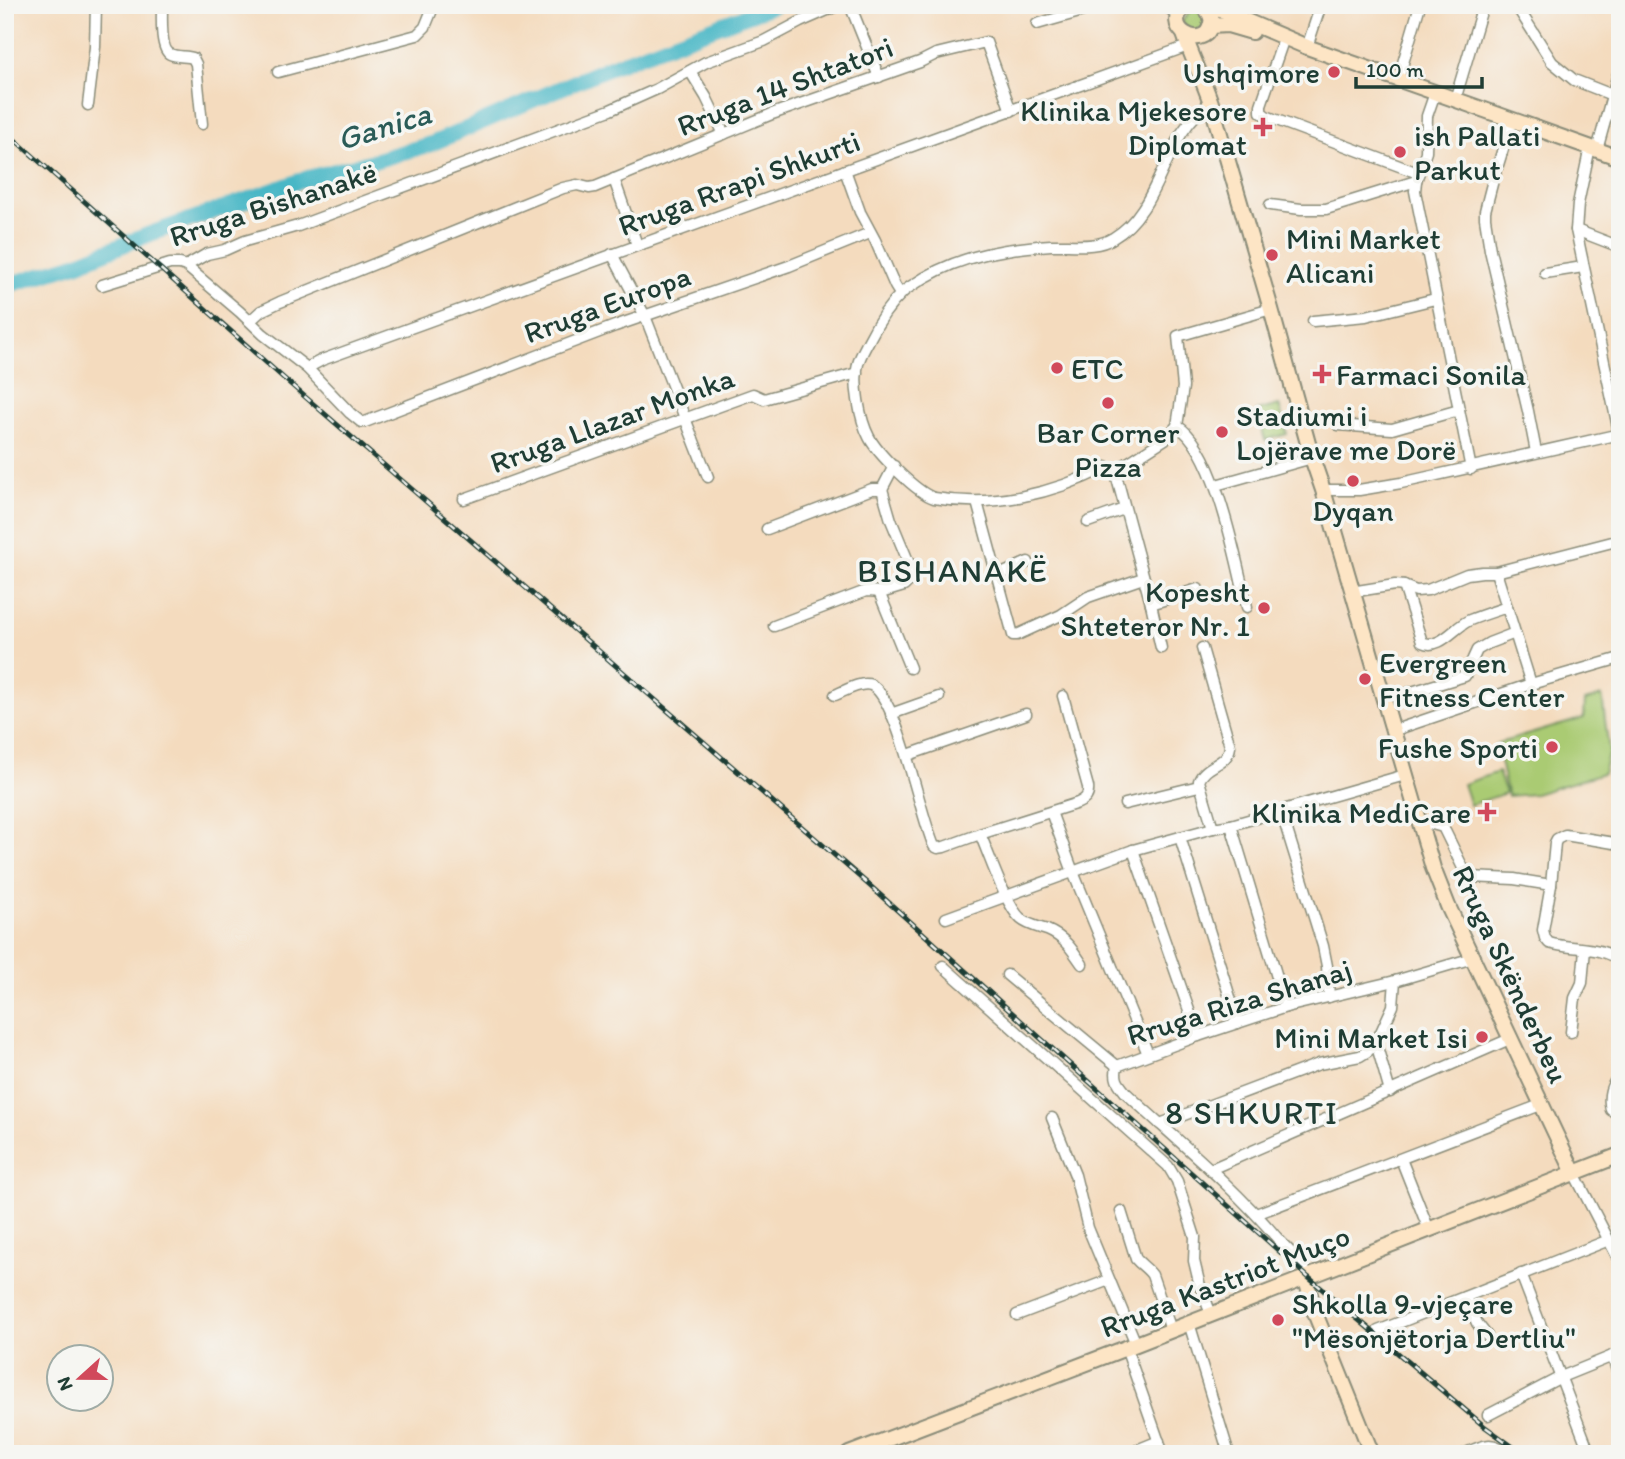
<svg xmlns="http://www.w3.org/2000/svg" width="1625" height="1459" font-family="Itim,sans-serif">
  <style>
    .green { fill: #aacb73; stroke: #648454; stroke-width: 2 }
    .lines { fill: none; stroke-linecap: round; stroke-linejoin: round }
    .river { stroke: #4ab7c6; stroke-width: 16 }
    .street-casing { stroke: #8a8c79; stroke-width: 13 }
    .secondary-casing { stroke: #8a8c79; stroke-width: 18 }
    .street { stroke: #fff; stroke-width: 10 }
    .secondary { stroke: #fde5c5; stroke-width: 14 }
    .rail-casing { stroke: #1f3d34; stroke-width: 5 }
    .rail { stroke: #f6f6f2; stroke-width: 2.5; stroke-dasharray: 8; stroke-linecap: butt }
    .poi-dot { fill: #d1495b; stroke: #f6f6f2; stroke-width: 2.5 }
    .labels { text-anchor: middle; dominant-baseline: central; stroke-width: 7; stroke-linejoin: round; paint-order: stroke }
    .poi-label { font-size: 30px; fill: #1f3d34; stroke: #f6f6f2; text-anchor: start }
    .street-label { font-size: 30px; fill: #1f3d34; stroke: #f6f6f2 }
    .water-label { font-size: 32px; font-style: italic; fill: #2a5c58; stroke: #f6f6f2 }
    .neighbourhood-label { font-size: 32px; letter-spacing: 2px; fill: #1f3d34; stroke: #f6f6f2 }
  </style>
  <rect width="100%" height="100%" fill="#f6f6f2"/>
  <filter id="ink" filterUnits="userSpaceOnUse"><feTurbulence type="fractalNoise" baseFrequency=".0143" numOctaves="2"/><feDisplacementMap in="SourceGraphic" scale="14" xChannelSelector="R" yChannelSelector="G"/><feConvolveMatrix kernelMatrix="1 2 1 2 8 2 1 2 1" color-interpolation-filters="sRGB"/></filter>
  <filter id="wash" filterUnits="userSpaceOnUse"><feTurbulence type="fractalNoise" baseFrequency=".00686" numOctaves="4" result="noise"/><feDisplacementMap in="SourceGraphic" scale="28" xChannelSelector="R" yChannelSelector="G"/><feGaussianBlur stdDeviation="1.57" result="paint"/><feColorMatrix in="noise" values="0 0 0 0 0 0 0 0 0 0 0 0 0 0 0 0 0 1.4 0 .05"/><feComposite in="paint" operator="in"/></filter>
  <g filter="url(#wash)">
    <rect width="100%" height="100%" fill="#f4dbbe"/>
    <g class="green">
      <polygon points="1193,8 1199,9 1207,21 1202,30 1190,32 1182,21"/>
      <polygon points="1279,405 1287,434 1265,440 1257,411"/>
      <polygon points="1602,696 1609,751 1603,773 1535,794 1508,796 1496,744 1584,718 1585,701"/>
      <polygon points="1498,772 1506,793 1470,805 1463,784"/>
    </g>
    <g class="lines">
      <polyline class="river" points="5,286 76,264 150,234 308,178 370,162 431,144 610,67 774,5"/>
    </g>
  </g>
  <g filter="url(#ink)">
    <g class="lines">
      <g class="street-casing">
        <g id="street">
          <path d="M162,5C162,16 160,49 170,54C176,57 186,56 193,58L196,64L202,124"/>
          <polyline points="607,5 607,6"/>
          <polyline points="850,5 879,77"/>
          <polyline points="1165,5 1178,15"/>
          <polyline points="1516,5 1552,62 1574,80 1612,95"/>
          <polyline points="1608,5 1620,10"/>
          <polyline points="1037,24 1104,5"/>
          <polyline points="1284,38 1261,105 1261,112 1266,116 1418,173"/>
          <polyline points="1307,47 1321,5"/>
          <polyline points="690,71 706,97 724,134"/>
          <polyline points="278,72 417,35 425,27 434,5"/>
          <polyline points="1398,80 1420,5"/>
          <polyline points="1435,93 1427,116 1426,152 1416,181 1415,191 1471,469"/>
          <polyline points="1455,100 1483,5"/>
          <path d="M1211,103C1162,133 1163,209 1113,238C1096,249 1071,244 1051,245C1006,248 963,255 924,278C917,283 908,287 902,293C888,306 877,324 869,340C865,348 860,356 858,364C853,383 860,420 869,437C877,453 917,493 934,498C993,508 1053,494 1106,467L1115,471L1165,439L1177,426L1183,387L1178,336L1271,309"/>
          <polyline points="88,105 95,47 96,5"/>
          <polyline points="1512,120 1492,184 1485,211 1485,218 1490,250 1528,411 1536,452"/>
          <polyline points="1590,147 1578,204 1576,230 1620,437"/>
          <polyline points="1597,150 1620,67"/>
          <polyline points="845,170 860,212 875,240 895,286 900,294"/>
          <polyline points="614,179 637,245"/>
          <polyline points="1270,205 1301,209 1326,209 1416,181"/>
          <polyline points="1576,230 1620,247"/>
          <polyline points="612,254 645,316 708,477"/>
          <polyline points="186,266 240,312 263,334 307,368 350,413 361,422 365,422 615,326 789,266 870,233"/>
          <polyline points="1545,273 1583,267"/>
          <polyline points="102,285 170,264 180,264 186,266 207,254 225,250 245,241 298,226 610,110 657,89 706,62 764,41 800,22 839,5"/>
          <polyline points="250,321 261,311 280,302 563,188 577,185 589,188 595,187 772,114 920,62 936,54 986,42 1011,111"/>
          <polyline points="1313,321 1366,316 1435,299"/>
          <polyline points="307,368 322,360 1188,46"/>
          <polyline points="1338,425 1392,429 1459,410"/>
          <path d="M1177,426C1215,447 1237,564 1247,607"/>
          <polyline points="1115,471 1151,604 1198,589"/>
          <polyline points="1216,485 1312,458"/>
          <polyline points="882,489 894,466"/>
          <polyline points="1323,490 1359,490 1401,483 1620,434"/>
          <polyline points="464,499 753,394 764,399 857,373"/>
          <polyline points="977,502 1013,635 1017,635 1061,615 1088,597 1143,578"/>
          <polyline points="1088,522 1124,509"/>
          <polyline points="767,529 872,489 882,489 891,520 913,573 912,578 904,586 884,592 866,591 774,626"/>
          <polyline points="1496,572 1531,684"/>
          <polyline points="997,576 1028,562"/>
          <path d="M1404,586L1422,642C1440,651 1455,626 1470,620C1482,615 1495,611 1507,607"/>
          <polyline points="879,592 910,668"/>
          <polyline points="1351,592 1395,585 1404,586 1416,591 1428,590 1467,574 1482,572 1496,572 1620,540"/>
          <polyline points="1151,604 1161,648"/>
          <path d="M1202,648L1230,746C1229,765 1205,764 1199,781L1213,828"/>
          <polyline points="1408,693 1465,676 1477,650 1489,643 1515,633"/>
          <path d="M835,695C845,691 861,681 871,685C898,697 920,816 934,846L938,848L944,847L980,834"/>
          <path d="M1063,696L1088,787C1089,796 1086,799 1078,803L980,834C989,854 1006,906 1021,919C1028,925 1038,927 1047,930C1064,937 1072,949 1082,964"/>
          <polyline points="891,714 939,697"/>
          <polyline points="1392,731 1531,684 1620,658"/>
          <polyline points="908,755 1026,714"/>
          <polyline points="1125,804 1199,786"/>
          <polyline points="1281,811 1323,946 1327,966 1329,997"/>
          <polyline points="1051,812 1073,872 1148,1054"/>
          <polyline points="1231,825 1286,1007"/>
          <polyline points="1420,826 1432,824 1443,827 1464,870 1470,877 1514,879 1551,885"/>
          <polyline points="1180,837 1238,1023"/>
          <path d="M1620,844L1565,835L1557,839L1555,843L1551,885L1543,930L1545,938L1549,943C1572,950 1601,945 1620,961"/>
          <polyline points="1133,850 1198,1036"/>
          <polyline points="946,918 1133,850 1213,828 1231,825 1405,775"/>
          <polyline points="943,966 1168,1166 1177,1181 1195,1237 1194,1261 1200,1286 1211,1314"/>
          <polyline points="1007,975 1117,1066 1198,1036 1286,1007 1395,981 1473,958"/>
          <polyline points="1571,1032 1575,998 1582,983 1585,949"/>
          <polyline points="1376,1043 1390,1092"/>
          <polyline points="1620,1063 1620,1077"/>
          <path d="M1117,1066C1114,1079 1118,1083 1126,1093C1178,1141 1232,1185 1278,1239C1289,1251 1302,1262 1308,1277"/>
          <path d="M1620,1076C1610,1085 1608,1097 1611,1110L1620,1114"/>
          <polyline points="1052,1118 1075,1175 1088,1228 1136,1344"/>
          <polyline points="1160,1124 1319,1064 1360,1056 1368,1051 1376,1043 1393,1006 1395,981"/>
          <polyline points="1401,1159 1429,1230"/>
          <polyline points="1211,1169 1512,1038"/>
          <polyline points="1574,1173 1620,1262"/>
          <path d="M1121,1211L1136,1259C1141,1265 1147,1268 1152,1275L1171,1330"/>
          <polyline points="1256,1214 1543,1104"/>
          <polyline points="1521,1274 1590,1454"/>
          <polyline points="1465,1297 1477,1323 1487,1336"/>
          <polyline points="1017,1315 1109,1280"/>
          <polyline points="1189,1323 1229,1454"/>
          <polyline points="1378,1331 1609,1240"/>
          <polyline points="1126,1348 1163,1454"/>
          <polyline points="1612,1356 1620,1378"/>
          <polyline points="1488,1415 1561,1377 1620,1353"/>
          <polyline points="1127,1454 1159,1441"/>
          <path d="M1464,1454C1479,1447 1493,1438 1506,1454"/>
        </g>
      </g>
      <g class="secondary-casing">
        <g id="secondary">
          <path d="M1187,5C1157,26 1204,54 1211,24C1213,16 1208,10 1201,5"/>
          <polyline points="1202,6 1218,9 1307,47 1620,158"/>
          <polyline points="1210,26 1228,25 1252,32"/>
          <path d="M1184,34C1192,58 1203,79 1211,103L1271,309L1312,458L1323,490L1433,868L1448,906L1574,1173"/>
          <polyline points="1308,1277 1308,1287 1315,1313 1372,1454"/>
          <polyline points="849,1454 1126,1348 1620,1155"/>
        </g>
      </g>
      <use href="#street" class="street"/>
      <use href="#secondary" class="secondary"/>
      <g class="rail-casing">
        <polyline id="rail" points="5,131 288,382 869,885 1308,1277 1484,1426 1523,1454"/>
      </g>
      <use href="#rail" class="rail"/>
    </g>
  </g>
  <g class="poi-dot">
    <circle cx="1334" cy="72" r="7"/>
    <path d="M1259.5 116.5h7v7h7v7h-7v7h-7v-7h-7v-7h7z"/>
    <circle cx="1400" cy="152" r="7"/>
    <circle cx="1272" cy="255" r="7"/>
    <circle cx="1057" cy="368" r="7"/>
    <path d="M1318.5 363.5h7v7h7v7h-7v7h-7v-7h-7v-7h7z"/>
    <circle cx="1108" cy="403" r="7"/>
    <circle cx="1222" cy="432" r="7"/>
    <circle cx="1353" cy="481" r="7"/>
    <circle cx="1264" cy="608" r="7"/>
    <circle cx="1365" cy="679" r="7"/>
    <circle cx="1552" cy="747" r="7"/>
    <path d="M1483.5 801.5h7v7h7v7h-7v7h-7v-7h-7v-7h7z"/>
    <circle cx="1482" cy="1037" r="7"/>
    <circle cx="1278" cy="1320" r="7"/>
  </g>
  <g class="labels">
    <g class="poi-label">
      <text x="1320" y="72" text-anchor="end">Ushqimore</text>
      <text x="1247" y="110" text-anchor="end">Klinika Mjekesore<tspan x="1247" dy="34">Diplomat</tspan></text>
      <text x="1414" y="135">ish Pallati<tspan x="1414" dy="34">Parkut</tspan></text>
      <text x="1286" y="238">Mini Market<tspan x="1286" dy="34">Alicani</tspan></text>
      <text x="1071" y="368">ETC</text>
      <text x="1336" y="374">Farmaci Sonila</text>
      <text x="1236" y="415">Stadiumi i<tspan x="1236" dy="34">Lojërave me Dorë</tspan></text>
      <text x="1108" y="432" text-anchor="middle">Bar Corner<tspan x="1108" dy="34">Pizza</tspan></text>
      <text x="1353" y="510" text-anchor="middle">Dyqan</text>
      <text x="1250" y="591" text-anchor="end">Kopesht<tspan x="1250" dy="34">Shteteror Nr. 1</tspan></text>
      <text x="1379" y="662">Evergreen<tspan x="1379" dy="34">Fitness Center</tspan></text>
      <text x="1538" y="747" text-anchor="end">Fushe Sporti</text>
      <text x="1471" y="812" text-anchor="end">Klinika MediCare</text>
      <text x="1468" y="1037" text-anchor="end">Mini Market Isi</text>
      <text x="1292" y="1303">Shkolla 9-vjeçare<tspan x="1292" dy="34">"Mësonjëtorja Dertliu"</tspan></text>
    </g>
    <g class="street-label">
      <text transform="translate(785 86) rotate(-21)">Rruga 14 Shtatori</text>
      <text transform="translate(739 183) rotate(-20)">Rruga Rrapi Shkurti</text>
      <text transform="translate(273 204) rotate(-18)">Rruga Bishanakë</text>
      <text transform="translate(607 304) rotate(-20)">Rruga Europa</text>
      <text transform="translate(612 420) rotate(-20)">Rruga Llazar Monka</text>
      <text transform="translate(1511 974) rotate(65)">Rruga Skënderbeu</text>
      <text transform="translate(1239 1002) rotate(-17)">Rruga Riza Shanaj</text>
      <text transform="translate(1225 1281) rotate(-21)">Rruga Kastriot Muço</text>
    </g>
    <g class="water-label">
      <text transform="translate(384 126) rotate(-17)">Ganica</text>
    </g>
    <g class="neighbourhood-label">
      <text x="953" y="571">BISHANAKË</text>
      <text x="1252" y="1113">8 SHKURTI</text>
    </g>
  </g>
  <rect width="1625" height="1459" fill="none" stroke="#f6f6f2" stroke-width="28"/>
  <g transform="translate(80 1378) rotate(249)"><circle r="33" fill="#f6f6f2" stroke="#a0aca6" stroke-width="2"/>
  <path d="M0-5L12 26L0 18L-12 26Z" fill="#d1495b"/>
  <text y="-10" font-size="19" font-weight="bold" text-anchor="middle" fill="#1f3d34">N</text>
  </g>
  <path d="M1356 77v10h126v-10" fill="none" stroke="#1f3d34" stroke-width="3.5"/>
  <text x="1366" y="77" font-size="21" fill="#1f3d34" stroke="#f6f6f2" stroke-width="5" paint-order="stroke">100 m</text>
</svg>
